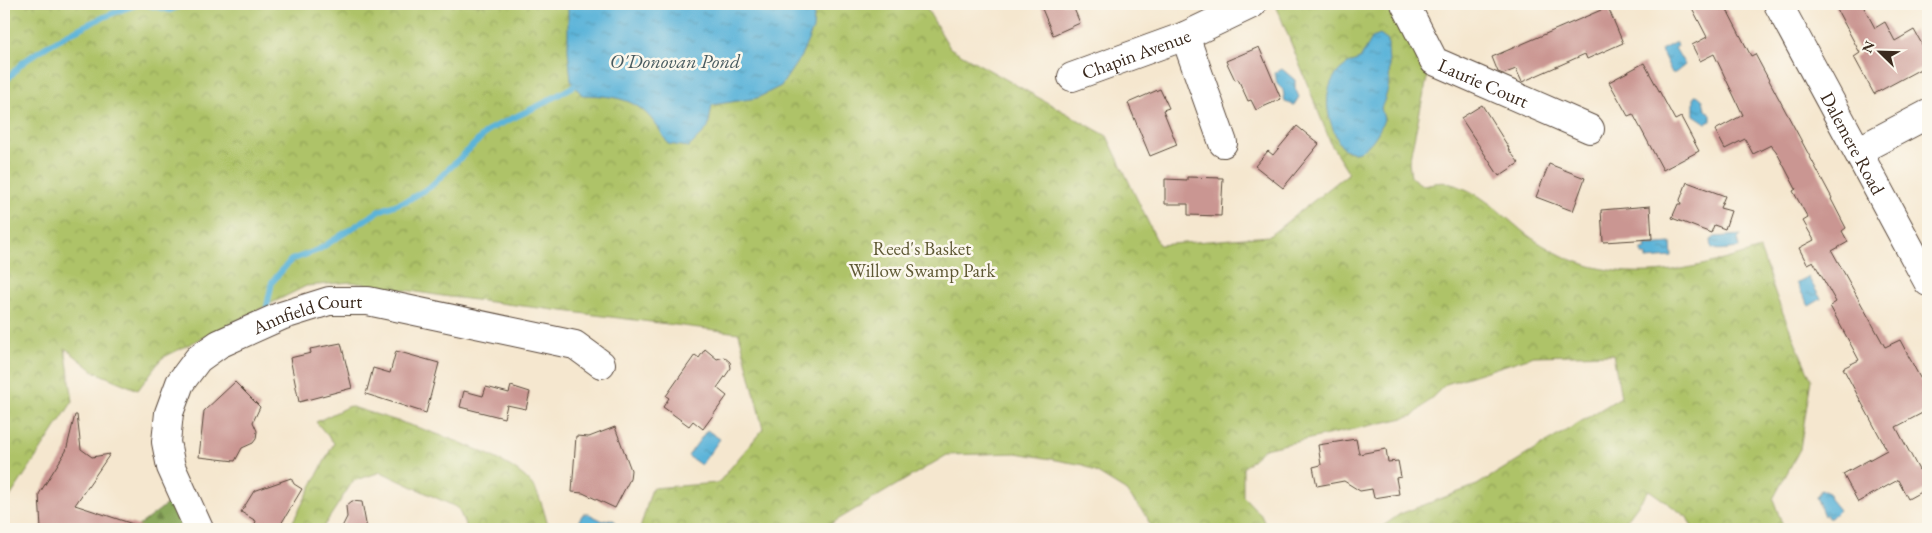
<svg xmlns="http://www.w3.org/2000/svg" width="1932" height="533" font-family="'EB Garamond',serif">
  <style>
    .forest { fill: url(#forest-firs); stroke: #626a3d }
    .park { fill: url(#park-crowns); stroke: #747643 }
    .water { fill: url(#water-ripples); stroke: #4c6f7c }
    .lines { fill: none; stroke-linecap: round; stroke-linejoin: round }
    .stream { stroke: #5cb4d9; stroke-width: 6 }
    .building { fill: #ca9692 }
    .minor-casing { stroke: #574639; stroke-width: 30 }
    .minor { stroke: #fff; stroke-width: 28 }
    .labels { text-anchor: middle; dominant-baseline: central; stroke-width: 5; stroke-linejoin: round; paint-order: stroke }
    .street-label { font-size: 19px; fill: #3b2a1e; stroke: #fbf7ec }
    .park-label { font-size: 19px; fill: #5e5834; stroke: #fbf7ec }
    .water-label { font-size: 20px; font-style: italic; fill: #475a5f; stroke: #fbf7ec }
  </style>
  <defs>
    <pattern id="forest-firs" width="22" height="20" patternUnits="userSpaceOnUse" patternTransform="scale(1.25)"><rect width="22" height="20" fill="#8aa95c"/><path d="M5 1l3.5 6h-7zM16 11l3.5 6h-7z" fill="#728a4b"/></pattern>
    <pattern id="park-crowns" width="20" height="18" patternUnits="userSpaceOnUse" patternTransform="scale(1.25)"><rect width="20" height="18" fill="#aec368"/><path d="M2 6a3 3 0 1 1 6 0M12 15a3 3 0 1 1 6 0" fill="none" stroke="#8f9f55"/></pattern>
    <pattern id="water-ripples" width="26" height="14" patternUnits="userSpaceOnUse" patternTransform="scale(1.25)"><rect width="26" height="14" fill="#5cb4d9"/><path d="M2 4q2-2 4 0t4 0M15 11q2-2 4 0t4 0" fill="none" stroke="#4d93af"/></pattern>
  </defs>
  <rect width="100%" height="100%" fill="#fbf7ec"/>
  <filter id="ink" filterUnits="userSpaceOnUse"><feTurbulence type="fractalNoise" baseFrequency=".02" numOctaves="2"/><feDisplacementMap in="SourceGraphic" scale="10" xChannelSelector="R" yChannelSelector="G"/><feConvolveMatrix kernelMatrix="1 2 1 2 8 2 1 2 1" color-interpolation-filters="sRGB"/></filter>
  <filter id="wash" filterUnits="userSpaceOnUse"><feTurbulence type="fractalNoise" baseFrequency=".0096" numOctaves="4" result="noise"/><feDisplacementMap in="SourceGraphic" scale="20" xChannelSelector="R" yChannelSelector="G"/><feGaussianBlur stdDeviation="1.12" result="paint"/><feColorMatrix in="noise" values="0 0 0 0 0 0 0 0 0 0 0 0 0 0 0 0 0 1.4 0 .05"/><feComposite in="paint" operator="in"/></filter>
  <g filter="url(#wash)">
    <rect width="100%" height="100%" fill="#f5e7cf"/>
    <polygon class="forest" points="171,501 184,529 135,529 137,527"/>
    <g class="park">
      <path d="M4,4H924L950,48L1107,136L1159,245L1269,236L1349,173L1332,146L1277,8L1286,4H1389L1428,74L1409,162L1411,177L1422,185C1430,184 1441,181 1448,183C1480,191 1497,210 1521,230C1533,240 1552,251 1567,258C1631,285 1697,269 1760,249L1778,301L1811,379L1800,449L1773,499L1784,529H1693L1687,517L1649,490L1620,529H1379L1400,514L1477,485L1621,397L1613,354L1534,356L1446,384L1413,416L1264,449L1243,468V496L1261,515L1267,529H1151L1147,517L1125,490L1084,465L1017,453L947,455L822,529H640L652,488L718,483L763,429L739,333L443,296L351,282L306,286L162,358L138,390L95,372L65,348L73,401L4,506Z"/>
      <path d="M349,406C392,420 509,451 533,486C541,497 545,516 549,529H467L458,508L381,472L353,481L322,529H289L334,443L316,422Z"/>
    </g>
    <g class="water">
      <path d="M568,4H815L813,29L801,56L781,86L757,98L712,105L708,128L689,147L668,144C645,102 628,96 582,95L571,81L568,50Z"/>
      <path d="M1380,35L1388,41C1388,68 1394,81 1381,108L1384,119C1380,132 1364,160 1346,150C1339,146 1337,138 1334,131C1321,101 1326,69 1360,59L1372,38Z"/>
      <polygon points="1676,42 1678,46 1675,48 1685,65 1675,73 1672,73 1661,50"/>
      <polygon points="1282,69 1295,80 1295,88 1299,97 1294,105 1285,102 1283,90 1277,84 1275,73"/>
      <polygon points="1697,95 1703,100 1705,109 1711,114 1711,121 1706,123 1694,115 1694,97"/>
      <polygon points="1742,235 1738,239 1739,248 1719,250 1712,248 1711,240 1715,237"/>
      <polygon points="1671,243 1672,257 1646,259 1646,255 1642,255 1642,250 1646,249 1645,245"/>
      <polygon points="1808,277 1821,299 1809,306 1796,283"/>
      <polygon points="707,430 720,439 701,465 688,456"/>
      <polygon points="1821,490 1829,493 1830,499 1839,510 1831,518 1828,518 1826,514 1824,516 1816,497"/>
      <polygon points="583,514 589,514 603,521 610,519 615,521 617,529 582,529 579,520"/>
    </g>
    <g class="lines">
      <g class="stream">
        <polyline points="145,4 170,10 185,4"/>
        <path d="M4,83C11,76 17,67 25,61C58,37 101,16 139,4"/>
        <polyline points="267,306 272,282 291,260 318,250 379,211 408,200 430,187 490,129 542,104 574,86"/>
      </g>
    </g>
    <g id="blocks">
      <g class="building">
        <polygon points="1040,4 1072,4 1080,23 1053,35"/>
        <polygon points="1690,4 1724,4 1751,56 1755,54 1832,198 1831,199 1846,228 1842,231 1848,242 1832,251 1885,347 1900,340 1928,393 1928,410 1896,427 1919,470 1922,469 1928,481 1928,488 1908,499 1898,480 1858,502 1843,474 1887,450 1843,368 1859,360 1830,306 1836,302 1813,261 1807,264 1799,248 1814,240 1803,221 1808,218 1793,191 1796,189 1776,151 1771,145 1753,154 1745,139 1725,149 1715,130 1743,115 1714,54 1700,61 1692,45 1707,37"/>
        <polygon points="1834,4 1862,4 1875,28 1885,22 1895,41 1914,30 1923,46 1928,43 1928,65 1874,94 1854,57 1860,53"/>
        <polygon points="1608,7 1623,43 1587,59 1585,54 1522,82 1516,69 1503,74 1498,72 1492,57"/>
        <polygon points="1259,47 1281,99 1256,110 1251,100 1248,101 1238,79 1235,80 1226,61"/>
        <polygon points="1644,63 1675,120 1681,117 1699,151 1663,170 1633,114 1628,116 1609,82"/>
        <polygon points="1160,89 1169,108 1163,110 1177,145 1150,156 1128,103"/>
        <polygon points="1482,105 1509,148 1508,149 1519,163 1499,176 1461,118"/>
        <polygon points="1297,126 1319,144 1283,188 1255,166 1268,151 1273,155"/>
        <polygon points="1549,164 1585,178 1573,211 1536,197"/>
        <polygon points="1187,177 1223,178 1221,216 1188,215 1188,204 1165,204 1165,179 1187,180"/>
        <polygon points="1687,182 1725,196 1720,208 1731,211 1725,229 1714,225 1711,233 1672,218 1678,204 1681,204 1680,200"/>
        <polygon points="1650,206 1652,239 1603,242 1601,210"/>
        <polygon points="341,343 352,388 299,402 290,358 311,353 310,349"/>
        <polygon points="705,349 717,359 724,357 730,362 731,368 717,388 727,396 703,429 693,421 689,426 663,407 669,398 666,396 695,355 699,358"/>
        <polygon points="396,351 439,363 426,413 366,394 373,368 390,373"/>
        <polygon points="235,382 260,407 253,422 257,431 256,439 253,443 242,448 235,461 199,457 204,411"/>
        <polygon points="511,386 530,392 526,409 507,405 504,418 460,407 464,391 483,396 486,387 509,393"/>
        <polygon points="75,415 77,415 81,449 92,457 110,454 75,505 142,527 141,529 41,529 39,494 66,451"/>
        <polygon points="615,427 631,470 630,479 615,508 583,493 572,492 576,436 589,437"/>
        <polygon points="1356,439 1359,454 1386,449 1388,462 1398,461 1401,477 1396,478 1399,494 1374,498 1372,489 1360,491 1344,481 1317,486 1313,467 1321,465 1318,445"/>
        <polygon points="291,478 294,484 302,489 278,529 263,529 255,524 256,521 241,512 254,491"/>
        <polygon points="352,501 362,502 367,529 341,529 347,517 346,506"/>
      </g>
    </g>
  </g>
  <g filter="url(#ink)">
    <use href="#blocks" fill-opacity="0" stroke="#574639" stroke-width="1"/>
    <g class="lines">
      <g class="minor-casing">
        <g id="minor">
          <path id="s1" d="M1405,4L1434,61L1590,129"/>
          <path id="s2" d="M1778,4L1928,282"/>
          <polyline points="1185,36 1223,143"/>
          <path id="s3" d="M1072,77L1185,36L1252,4"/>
          <polyline points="1858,151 1928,114"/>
          <path id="s4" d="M199,529L171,467L166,442L169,413L180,383L198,359L219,344L281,316L329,301H368L575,345L601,364"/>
        </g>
      </g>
      <use href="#minor" class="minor"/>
    </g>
  </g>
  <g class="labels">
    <g class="street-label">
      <text stroke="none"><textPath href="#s3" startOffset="68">Chapin Avenue</textPath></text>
      <text stroke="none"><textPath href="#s1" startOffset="118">Laurie Court</textPath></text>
      <text stroke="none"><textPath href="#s2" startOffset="158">Dalemere Road</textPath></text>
      <text stroke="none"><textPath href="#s4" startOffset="305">Annfield Court</textPath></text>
    </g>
    <g class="park-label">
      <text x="922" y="248">Reed's Basket<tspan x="922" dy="22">Willow Swamp Park</tspan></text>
    </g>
    <g class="water-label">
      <text x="675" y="61">O'Donovan Pond</text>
    </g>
  </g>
  <rect width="1932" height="533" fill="none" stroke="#fbf7ec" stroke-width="20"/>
  <g transform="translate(1880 52) rotate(293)" stroke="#fbf7ec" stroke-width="4" paint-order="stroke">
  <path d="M0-4L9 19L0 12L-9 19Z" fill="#3b2a1e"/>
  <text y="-8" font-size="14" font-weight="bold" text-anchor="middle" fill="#3b2a1e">N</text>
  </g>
</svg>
